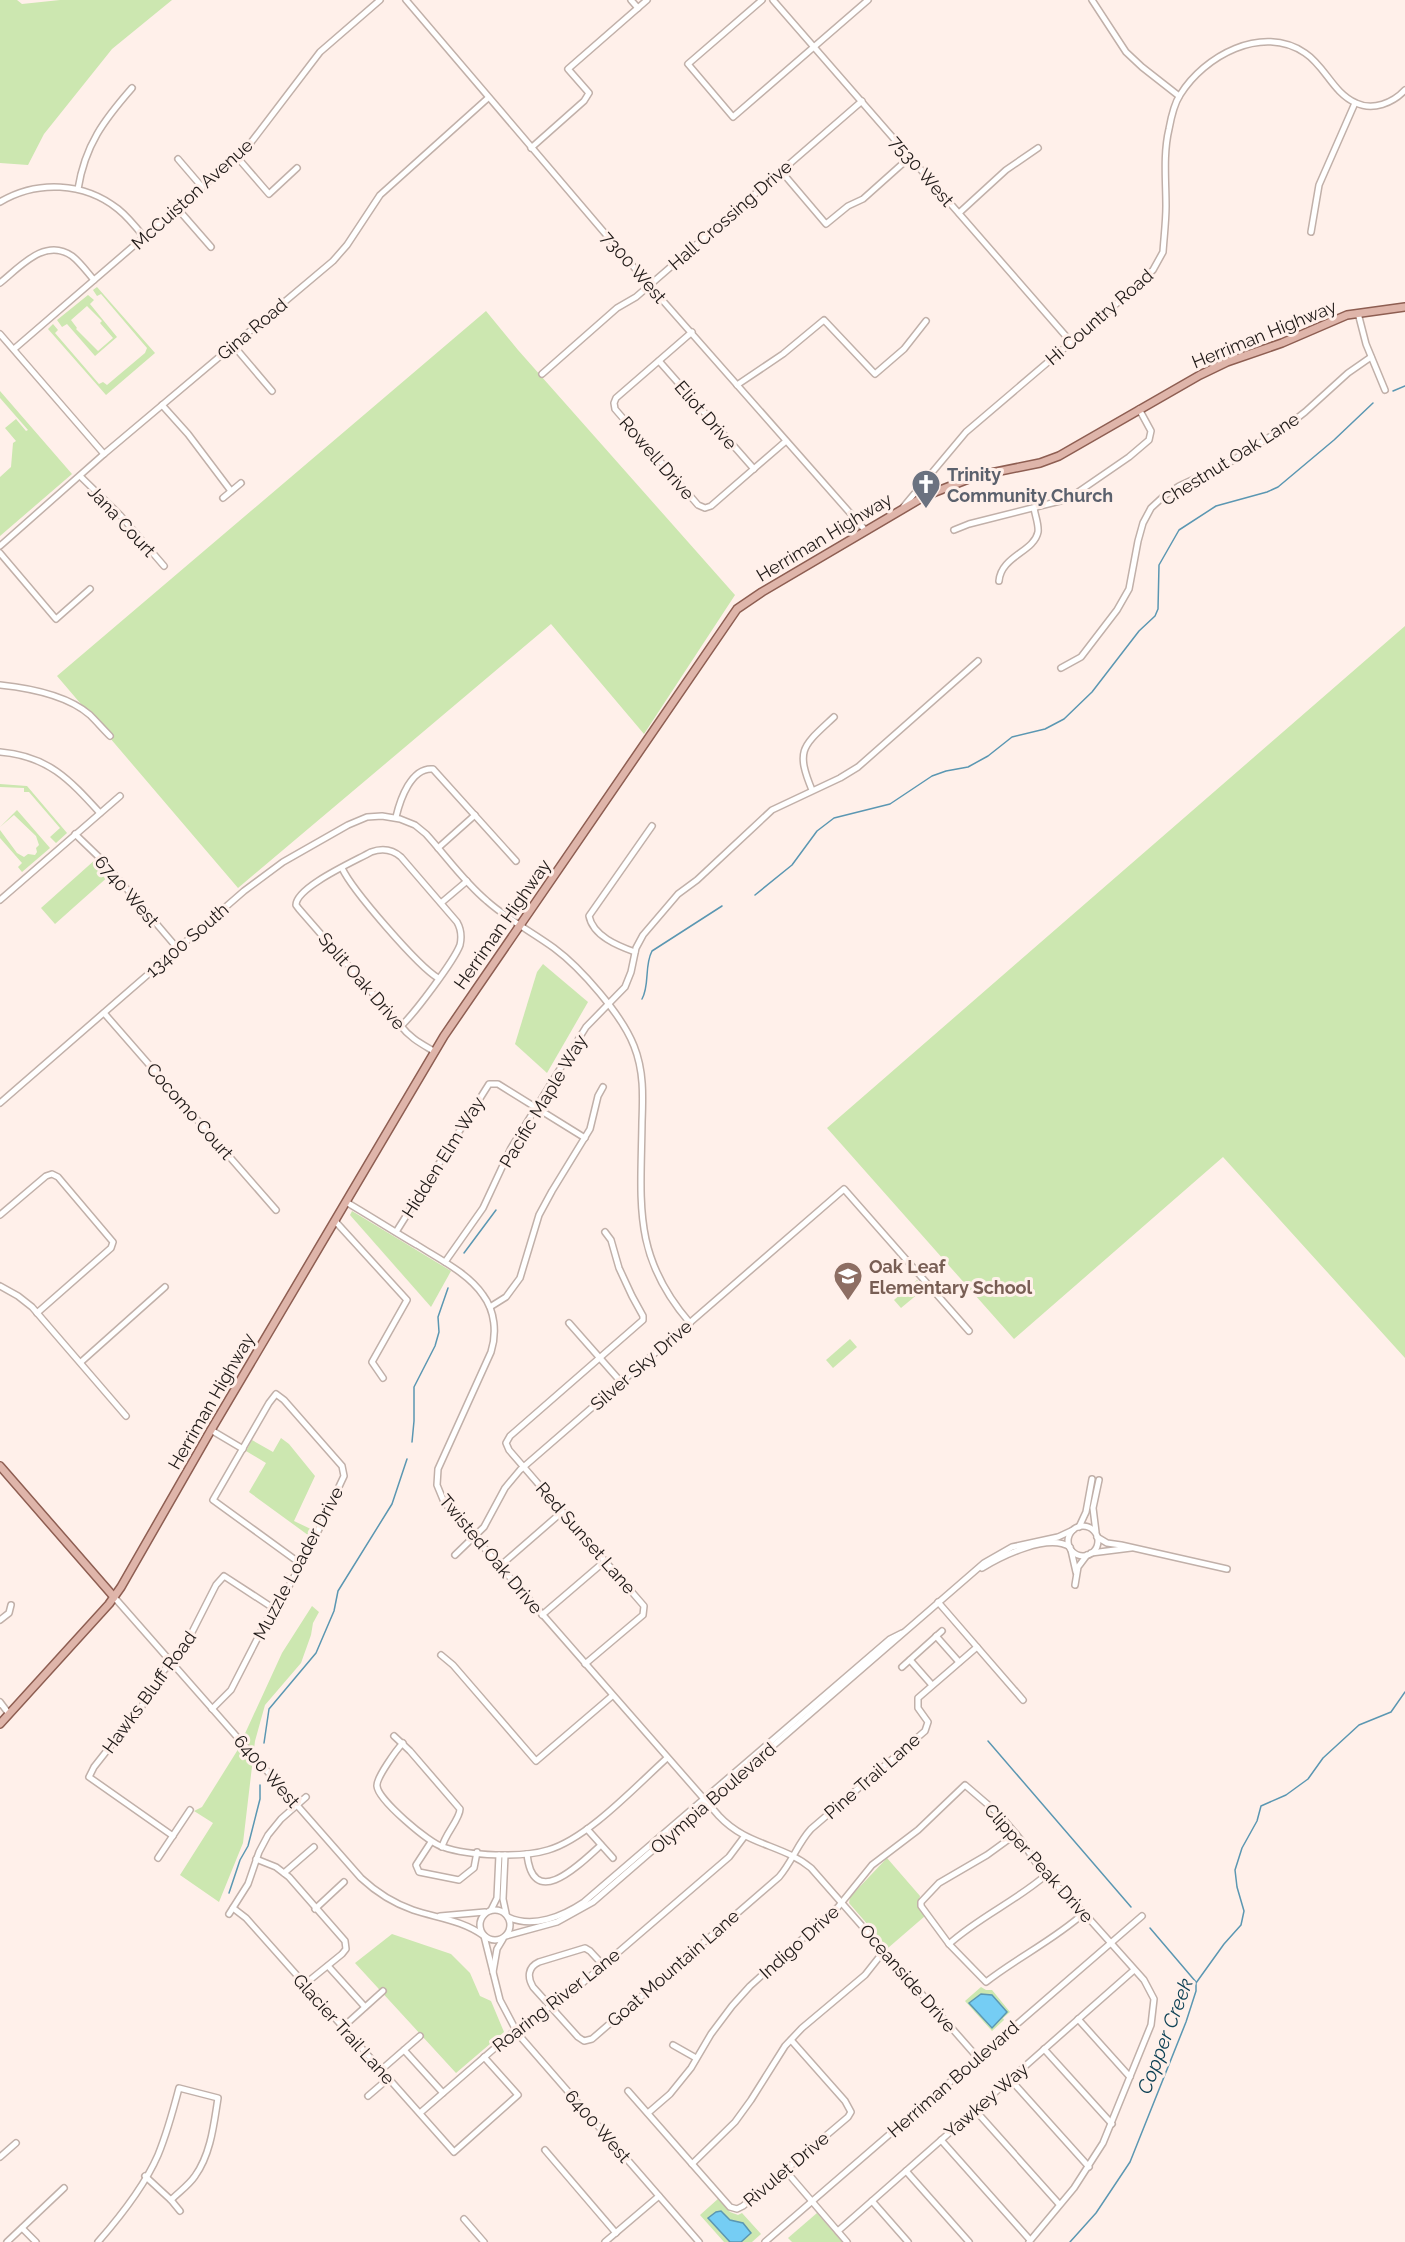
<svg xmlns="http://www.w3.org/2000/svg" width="1405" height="2242" font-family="Raleway,sans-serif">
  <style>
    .green { fill: #cce7b0; fill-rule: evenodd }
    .water { fill: #75cdf4; stroke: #5b97b2; stroke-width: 1.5 }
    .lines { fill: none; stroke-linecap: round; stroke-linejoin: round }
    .stream { stroke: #5b97b2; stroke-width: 1.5 }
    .minor-casing { stroke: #c1b0a9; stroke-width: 8 }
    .major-casing { stroke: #8e5e52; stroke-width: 10 }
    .minor { stroke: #fff; stroke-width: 5 }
    .major { stroke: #dfb5aa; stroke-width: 7 }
    .labels { text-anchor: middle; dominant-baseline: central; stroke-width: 6; stroke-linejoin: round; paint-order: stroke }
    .street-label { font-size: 18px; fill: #1f1917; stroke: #fff0ea }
    .worship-label { font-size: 18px; font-weight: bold; fill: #5b616d; stroke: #fff0ea; text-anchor: start }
    .education-label { font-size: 18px; font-weight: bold; fill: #785e54; stroke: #fff0ea; text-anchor: start }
    .water-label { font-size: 20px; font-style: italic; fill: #0d4155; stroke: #fff0ea }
  </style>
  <rect width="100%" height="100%" fill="#fff0ea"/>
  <g class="green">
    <polygon points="0,0 17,0 22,4 60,0 172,0 112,49 44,134 28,165 0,163"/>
    <polygon points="97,287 155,353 106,395 48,329 53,324 58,330 55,333 99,384 103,382 107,385 145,353 147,348 101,294 97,296 93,290"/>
    <path d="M88,295L94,300L90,304L117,337L95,356L67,324L62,327L57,320ZM87,306L102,321L100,323L113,338L98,351L76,329L77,328L71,320Z"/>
    <polygon points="486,311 518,350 735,595 644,734 551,624 238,888 57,676"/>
    <polygon points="0,391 72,474 0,536 0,477 11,467 13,443 16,441 5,428 16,419 26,431 28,430 0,398"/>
    <polygon points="1405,626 1405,1358 1223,1157 1014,1339 827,1128"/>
    <polygon points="0,784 27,786 67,833 56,843 50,837 60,828 29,792 24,792 24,788 0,787"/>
    <polygon points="17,810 50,848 22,872 18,867 22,863 0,838 0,830 17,853 24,857 28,854 35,855 37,852 36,848 39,845 36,836 14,815 0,827"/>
    <polygon points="96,859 110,875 55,924 41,908"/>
    <polygon points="543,964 588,1002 547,1073 515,1044 537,972"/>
    <polygon points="352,1211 451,1271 431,1307 350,1215"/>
    <polygon points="917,1280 925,1288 901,1308 894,1300"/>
    <polygon points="850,1339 857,1347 833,1368 826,1360"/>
    <polygon points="281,1438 289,1444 315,1476 294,1521 315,1531 312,1538 249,1492 266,1463 246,1451 252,1440 273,1452"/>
    <polygon points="312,1606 319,1612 313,1623 311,1635 301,1663 265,1705 255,1741 243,1843 219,1902 180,1875 213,1823 194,1811 202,1807 237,1751 282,1653"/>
    <polygon points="887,1858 920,1896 918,1905 925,1916 888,1948 849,1903 850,1897"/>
    <polygon points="392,1934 451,1954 470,1973 480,1996 491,2001 504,2032 456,2073 355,1963"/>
    <polygon points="981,1987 986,1990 992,1990 1010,2012 1003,2018 1004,2020 992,2031 965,2001"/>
    <polygon points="719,2198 730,2212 738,2215 742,2213 761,2234 752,2242 724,2242 700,2215"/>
    <polygon points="817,2213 842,2242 792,2242 788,2238"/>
  </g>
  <g class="water">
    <polygon points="981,1994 992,1995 1007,2012 992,2028 969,2003"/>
    <polygon points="721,2211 730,2220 743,2223 751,2233 741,2242 730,2242 708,2218 716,2212"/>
  </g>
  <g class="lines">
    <g class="stream">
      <polyline points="1393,391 1405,386"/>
      <polyline points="755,895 792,865 817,831 834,818 890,804 932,776 946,771 968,767 988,756 1012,737 1045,729 1064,719 1092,692 1139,631 1155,616 1158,609 1159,565 1179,530 1216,506 1267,492 1278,487 1334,440 1373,403"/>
      <path d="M642,999C650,985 644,966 652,951L722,906"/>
      <polyline points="464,1253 496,1210"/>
      <polyline points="412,1442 414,1421 414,1387 435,1346 439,1332 438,1317 448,1288"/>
      <polyline points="988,1741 1131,1907"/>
      <polyline points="264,1743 269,1709 316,1653 334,1611 338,1591 392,1504 407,1459"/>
      <polyline points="229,1893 240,1860 248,1846 260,1799 260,1785"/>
      <polyline points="1150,1928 1196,1982"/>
      <polyline points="1070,2242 1096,2213 1130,2162 1186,2022 1196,1991 1196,1983 1224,1944 1241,1925 1244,1911 1237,1887 1235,1870 1242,1848 1257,1821 1261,1806 1286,1795 1308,1779 1323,1758 1359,1725 1391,1712 1405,1692"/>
    </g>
    <g class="minor-casing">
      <g id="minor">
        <polyline points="406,0 649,285 865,530"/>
        <polyline points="631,0 638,8"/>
        <polyline points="762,0 688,64 733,117 868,0"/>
        <polyline points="773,0 1071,342"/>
        <polyline points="1092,0 1126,52 1142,67 1179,96"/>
        <polyline points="531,148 584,101 589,93 568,69 647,0"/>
        <polyline points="237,157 269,194 297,168"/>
        <polyline points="178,159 202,187"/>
        <polyline points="781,171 826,224 848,206 863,199 910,157"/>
        <path d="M78,189C85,145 104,120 132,88"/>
        <path d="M0,202C37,180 84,182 118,209C128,217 136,227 144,237"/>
        <polyline points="177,208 211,247"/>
        <polyline points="959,213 1006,170 1038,148"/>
        <polyline points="1311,232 1319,185 1355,103"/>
        <path d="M0,283C20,267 45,237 72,256C80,262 87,272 94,280"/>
        <polyline points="1358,313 1366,344 1385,390"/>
        <polyline points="692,332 616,398 614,403 615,409 698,505 705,508 711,506 786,441"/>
        <polyline points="0,334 104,454"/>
        <polyline points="233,345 272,391"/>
        <polyline points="14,349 246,149 320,52 380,0"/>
        <polyline points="659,361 754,469"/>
        <polyline points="542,374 617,308 636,297 862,101"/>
        <polyline points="737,385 783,354 824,320 875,374 904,349 926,321"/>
        <polyline points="162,405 188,434 231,491"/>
        <polyline points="80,476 120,515 164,566"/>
        <polyline points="223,498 241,483"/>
        <path d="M904,506L966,432L1129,293L1153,270L1163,252C1164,237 1166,221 1166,206C1166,181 1163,154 1169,129C1171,118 1174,104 1180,95C1204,56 1262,24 1305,53C1325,66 1333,93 1356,103C1373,111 1393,103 1405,90"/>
        <polyline points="954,530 969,524 1068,499 1129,457 1149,440 1151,431 1139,409"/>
        <polyline points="0,546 104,454 333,261 347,245 380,195 488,98"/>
        <polyline points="0,553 56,619 90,589"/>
        <path d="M999,581C1001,556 1034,552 1038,532C1039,525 1035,515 1034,508"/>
        <polyline points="1061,668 1081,657 1117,610 1129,589 1138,541 1143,523 1151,508 1164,496 1179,486 1230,462 1287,426 1305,412 1348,373 1371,357"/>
        <path d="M0,685C29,688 67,695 90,715C97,722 103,729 110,736"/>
        <path d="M0,752C48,756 69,779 100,813"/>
        <path d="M812,790C795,749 803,746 834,717"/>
        <path d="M396,817C400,800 411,767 433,769L516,861"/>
        <polyline points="75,834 103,861 178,949"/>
        <polyline points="438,848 475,815"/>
        <path d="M342,868C352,890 418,966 438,978"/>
        <polyline points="0,900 120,796"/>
        <polyline points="441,903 467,881"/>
        <path d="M635,952C618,946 593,936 589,916L652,826"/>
        <polyline points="104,1013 276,1210"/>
        <path d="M401,1026C414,1014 454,961 460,945C462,936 461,929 457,922L401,857C392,849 382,848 371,852C355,861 296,887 296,905L299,909L401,1026C410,1038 422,1044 435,1052"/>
        <path d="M0,1103L244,891L283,862L348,825L367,817L382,816L400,819L415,825L426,834C446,856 464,882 487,901C507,919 532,932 554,948C581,968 622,1015 634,1046C644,1071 643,1096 642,1122C641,1204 632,1256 690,1323"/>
        <path d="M346,1202C370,1216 393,1231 417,1245C439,1259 468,1273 483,1295C495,1311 497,1333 491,1352L438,1469L437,1485L444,1502L719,1816C747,1846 782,1844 811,1868L978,2058"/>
        <polyline points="0,1215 46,1176 52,1174 58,1177 113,1242 111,1248 37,1313"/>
        <polyline points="335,1221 407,1300 372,1362 383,1378"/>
        <polyline points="396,1232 489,1084 498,1084 585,1138"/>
        <polyline points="445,1262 483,1208 511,1148 586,1027 625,987 631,972 636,948 643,935 678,894 697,880 772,810 840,778 858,767 978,661"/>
        <polyline points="0,1286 18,1296 32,1307 126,1416"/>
        <polyline points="490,1307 506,1297 520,1278 539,1215 552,1191 590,1129 598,1096 603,1087"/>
        <polyline points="569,1323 621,1382"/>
        <polyline points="81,1362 165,1287"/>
        <polyline points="211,1430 243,1449"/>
        <circle cx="1083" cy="1541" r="15"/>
        <polyline points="1079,1527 1086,1512 1092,1479"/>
        <polyline points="1096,1532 1093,1508 1099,1480"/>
        <polyline points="1097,1537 1107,1543 1121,1545 1227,1569"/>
        <polyline points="1071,1550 1076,1572"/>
        <polyline points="1091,1553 1131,1548"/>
        <polyline points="455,1555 484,1527 505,1488 520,1470 844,1189 969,1331"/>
        <polyline points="500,1566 562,1512"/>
        <path d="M982,1568C1002,1556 1048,1533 1070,1547"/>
        <polyline points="1075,1585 1078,1567 1087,1555"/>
        <path d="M114,1597L361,1878C376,1892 393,1903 413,1910C437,1918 462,1920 484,1936"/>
        <polyline points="938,1602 1023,1700"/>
        <polyline points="542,1615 605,1561"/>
        <polyline points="0,1620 9,1613 11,1605"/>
        <polyline points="936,1636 959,1662"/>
        <polyline points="441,1655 453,1665 536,1761 612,1696"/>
        <polyline points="910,1660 932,1685"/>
        <polyline points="585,1664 643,1615 644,1606 509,1450 506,1443 510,1436 643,1320 643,1316 632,1296 619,1268 611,1240 605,1232"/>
        <polyline points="902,1667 942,1631"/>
        <polyline points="0,1702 9,1714"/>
        <polyline points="212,1709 231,1690 273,1608 289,1586 312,1544 344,1476 342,1466 284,1400 276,1394 269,1403 213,1500 301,1564"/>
        <path d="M394,1736L410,1751L460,1809C460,1819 445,1834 442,1847"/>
        <path d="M403,1743C397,1749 376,1778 377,1786C378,1800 429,1843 443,1847C469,1856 522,1858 548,1850C587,1839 636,1786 667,1758"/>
        <polyline points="587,1829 613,1858"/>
        <path d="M1016,1834L987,1855L939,1883L921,1902V1906L949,1944L986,1982C1018,1957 1054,1940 1084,1913"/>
        <polyline points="173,1836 89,1777 94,1767 142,1706 158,1677 184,1648 216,1585 224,1576 273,1608"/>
        <polyline points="431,1842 416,1865 419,1872 459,1880 474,1868 477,1852"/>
        <path d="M527,1854C533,1912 580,1864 601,1845"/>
        <polyline points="505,1855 503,1899 506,1913"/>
        <polyline points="158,1858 190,1810"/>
        <polyline points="256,1859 276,1867 289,1877 345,1941 346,1949 342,1954 305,1984"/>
        <polyline points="284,1873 314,1847"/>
        <polyline points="233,1908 246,1918 454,2152 518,2095 484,2057"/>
        <polyline points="315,1909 344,1882"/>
        <circle cx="495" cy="1925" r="15"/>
        <polyline points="491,1910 497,1898 499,1855"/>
        <polyline points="229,1914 248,1884 259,1852 268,1835 281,1819 306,1797"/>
        <polyline points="440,1916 485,1912"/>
        <path d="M508,1917C533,1929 563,1916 584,1902L890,1639L902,1633"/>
        <polyline points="484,1936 500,2000 518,2034 699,2242"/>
        <polyline points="506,1936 557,1922 593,1902 984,1563 1012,1547 1058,1537 1073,1530"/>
        <path d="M949,1944C979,1917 1016,1901 1046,1875"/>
        <path d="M603,1965L590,1951L585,1948L539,1962C528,1967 527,1977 533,1987L578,2037L584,2041L592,2039L779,1877C792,1862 798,1843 811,1829L925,1731L928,1722L918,1708V1698L977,1647"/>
        <polyline points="328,1966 365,2007"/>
        <polyline points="493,1972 497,1949 503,1939"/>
        <polyline points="1078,2019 1130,2077"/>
        <polyline points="343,2027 383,1991"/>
        <polyline points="673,2045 696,2058"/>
        <polyline points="1044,2049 1112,2124"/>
        <polyline points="404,2050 443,2093"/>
        <polyline points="381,2070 420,2036"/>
        <polyline points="1010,2079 1089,2167"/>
        <polyline points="628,2091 730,2207 737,2209 743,2206 848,2117 851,2112 845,2101 791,2040"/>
        <polyline points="368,2096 389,2078"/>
        <polyline points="975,2110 1059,2204"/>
        <polyline points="420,2113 519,2027 572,1992 729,1857 744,1837"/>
        <polyline points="648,2113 670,2094 691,2068 711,2034 732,2006 750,1986 838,1907 872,1865 918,1830 965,1785 1000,1815 1021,1840 1040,1869 1084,1913 1144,1980 1154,1999 1151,2025 1103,2143 1074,2188 1029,2242"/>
        <polyline points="941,2140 1030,2240"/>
        <polyline points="545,2150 616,2233"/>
        <polyline points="0,2157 16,2143"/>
        <polyline points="692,2164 735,2122 751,2100 785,2046 802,2028 865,1975 884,1951"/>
        <polyline points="785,2170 847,2242"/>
        <polyline points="906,2171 969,2242"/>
        <polyline points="145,2176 171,2200 180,2211"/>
        <polyline points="872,2201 908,2242"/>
        <polyline points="464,2219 484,2242"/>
        <polyline points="22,2228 36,2242"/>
        <polyline points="838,2231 1134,1970"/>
        <polyline points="7,2242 64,2188"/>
        <path d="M98,2242C119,2218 145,2185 158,2155C167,2133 173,2111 179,2088L218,2098C214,2123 211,2154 195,2176C189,2185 179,2192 171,2200"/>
        <polyline points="605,2242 659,2196"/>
        <polyline points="765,2242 1142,1916"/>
      </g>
    </g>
    <g class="major-casing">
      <g id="major">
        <polyline points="0,1466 114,1597"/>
        <polyline points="0,1724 109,1604 121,1587 211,1430 444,1036 737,609 762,592 925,496 976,476 1040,463 1059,456 1200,375 1227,362 1282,343 1347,315 1405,307"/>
      </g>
    </g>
    <use href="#minor" class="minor"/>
    <use href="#major" class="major"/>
  </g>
  <defs>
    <g id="church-pin" transform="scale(1.5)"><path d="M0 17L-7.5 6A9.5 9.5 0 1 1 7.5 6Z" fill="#6b7280" stroke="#fff0ea"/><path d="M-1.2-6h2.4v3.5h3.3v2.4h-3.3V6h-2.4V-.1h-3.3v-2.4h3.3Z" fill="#fff"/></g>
    <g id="school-pin" transform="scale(1.5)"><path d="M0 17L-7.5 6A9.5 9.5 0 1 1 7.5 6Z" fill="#8d6e63" stroke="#fff0ea"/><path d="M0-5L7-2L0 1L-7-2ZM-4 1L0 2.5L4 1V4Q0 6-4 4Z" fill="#fff"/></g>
  </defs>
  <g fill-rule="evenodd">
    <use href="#church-pin" x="926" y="484"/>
    <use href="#school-pin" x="848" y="1276"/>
  </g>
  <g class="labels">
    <g class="street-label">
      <text transform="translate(922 171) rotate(49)">7530 West</text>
      <text transform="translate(192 194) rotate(-42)">McCuiston Avenue</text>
      <text transform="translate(730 215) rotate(-41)">Hall Crossing Drive</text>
      <text transform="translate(634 267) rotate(49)">7300 West</text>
      <text transform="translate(1099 317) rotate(-41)">Hi Country Road</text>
      <text transform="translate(252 329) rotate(-40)">Gina Road</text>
      <text transform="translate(1264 334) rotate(-22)">Herriman Highway</text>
      <text transform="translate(706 415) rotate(49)">Eliot Drive</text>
      <text transform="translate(657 458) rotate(49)">Rowell Drive</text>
      <text transform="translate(1230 459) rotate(-32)">Chestnut Oak Lane</text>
      <text transform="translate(122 521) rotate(47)">Jana Court</text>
      <text transform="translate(824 537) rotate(-31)">Herriman Highway</text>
      <text transform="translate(127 891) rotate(49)">6740 West</text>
      <text transform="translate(502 924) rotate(-55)">Herriman Highway</text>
      <text transform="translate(187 940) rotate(-41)">13400 South</text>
      <text transform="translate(362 981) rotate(49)">Split Oak Drive</text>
      <text transform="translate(543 1101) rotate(-59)">Pacific Maple Way</text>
      <text transform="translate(190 1111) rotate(49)">Cocomo Court</text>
      <text transform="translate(443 1157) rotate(-58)">Hidden Elm Way</text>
      <text transform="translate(641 1365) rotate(-41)">Silver Sky Drive</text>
      <text transform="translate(211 1401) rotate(-60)">Herriman Highway</text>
      <text transform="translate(586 1538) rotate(49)">Red Sunset Lane</text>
      <text transform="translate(491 1554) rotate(50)">Twisted Oak Drive</text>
      <text transform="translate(298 1563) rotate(-62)">Muzzle Loader Drive</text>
      <text transform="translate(149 1692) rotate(-54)">Hawks Bluff Road</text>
      <text transform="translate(267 1771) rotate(49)">6400 West</text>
      <text transform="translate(872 1776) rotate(-41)">Pine Trail Lane</text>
      <text transform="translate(713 1798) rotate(-41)">Olympia Boulevard</text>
      <text transform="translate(1039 1863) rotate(48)">Clipper Peak Drive</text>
      <text transform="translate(799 1942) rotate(-42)">Indigo Drive</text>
      <text transform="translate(673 1968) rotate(-41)">Goat Mountain Lane</text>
      <text transform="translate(908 1978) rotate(49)">Oceanside Drive</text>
      <text transform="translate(556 2000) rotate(-38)">Roaring River Lane</text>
      <text transform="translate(344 2029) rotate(48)">Glacier Trail Lane</text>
      <text transform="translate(953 2079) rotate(-41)">Herriman Boulevard</text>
      <text transform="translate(986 2100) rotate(-41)">Yawkey Way</text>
      <text transform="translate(598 2126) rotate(49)">6400 West</text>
      <text transform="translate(786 2169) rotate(-40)">Rivulet Drive</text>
    </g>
    <g class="worship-label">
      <text x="947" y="474">Trinity<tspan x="947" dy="21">Community Church</tspan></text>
    </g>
    <g class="education-label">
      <text x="869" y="1266">Oak Leaf<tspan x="869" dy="21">Elementary School</tspan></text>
    </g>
    <g class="water-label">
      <text transform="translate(1165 2036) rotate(-69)">Copper Creek</text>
    </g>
  </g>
</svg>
